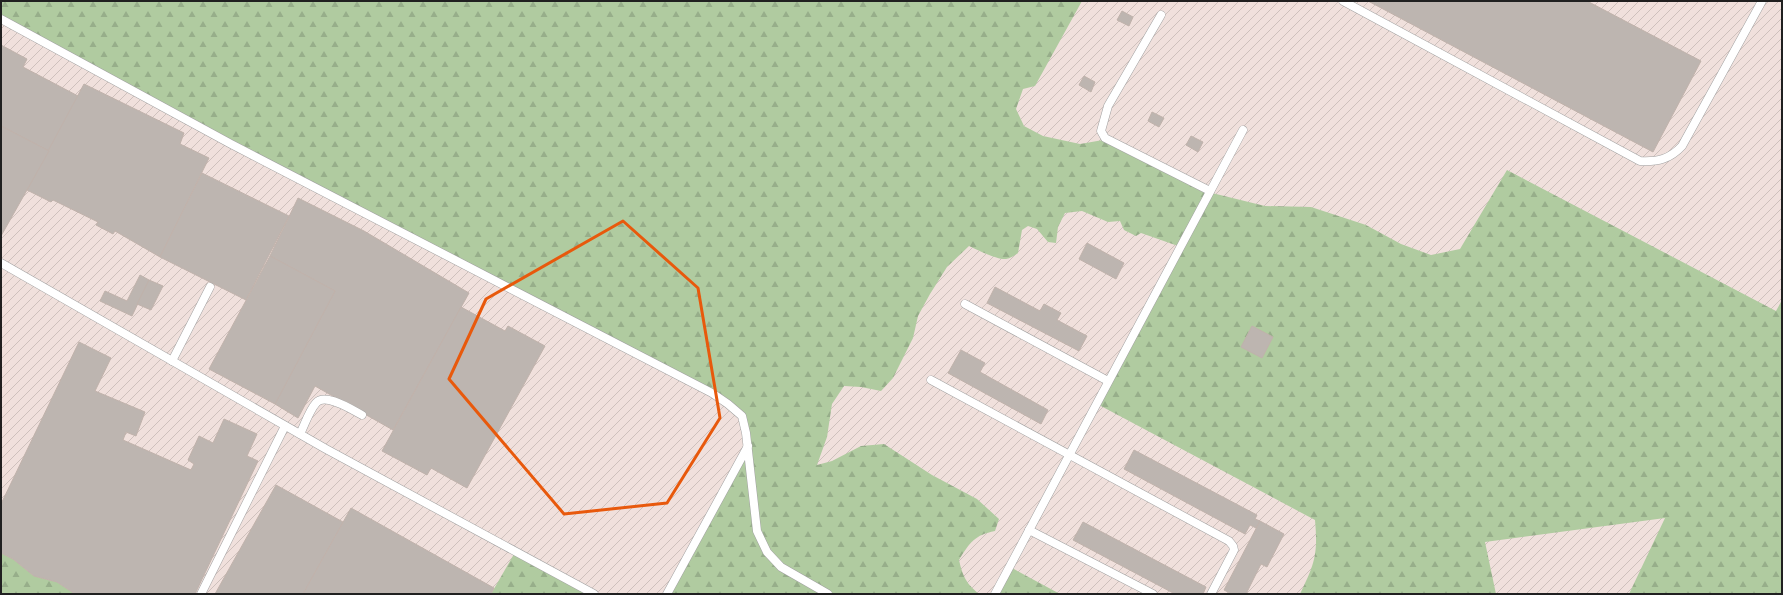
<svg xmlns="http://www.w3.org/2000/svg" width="1783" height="595" font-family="'Work Sans',sans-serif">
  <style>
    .military { fill: url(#military-furrows) }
    .forest { fill: url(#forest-firs) }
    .building { fill: #bdb5b0; stroke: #c0b2ab }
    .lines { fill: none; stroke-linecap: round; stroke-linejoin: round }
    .lane-casing { stroke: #a1a1a1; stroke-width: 9 }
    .lane { stroke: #fff; stroke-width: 8 }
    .marked { fill: none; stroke: #e8590c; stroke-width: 3; stroke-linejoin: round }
  </style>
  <defs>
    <pattern id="military-furrows" width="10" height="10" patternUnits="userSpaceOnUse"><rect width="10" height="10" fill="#f0e0dc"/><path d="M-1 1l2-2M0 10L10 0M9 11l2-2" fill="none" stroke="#cec0bc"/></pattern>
    <pattern id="forest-firs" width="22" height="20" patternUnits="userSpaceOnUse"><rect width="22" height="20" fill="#b0cba0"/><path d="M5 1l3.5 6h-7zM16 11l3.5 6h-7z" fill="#97ae8a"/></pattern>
  </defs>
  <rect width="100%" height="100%" fill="#f0ece7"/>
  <rect class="military" x="1" y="1" width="1781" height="593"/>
  <g class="forest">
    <path d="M1,1H1082L1035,86L1023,89L1016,109L1024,126L1043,136L1080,144L1103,140L1205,193L1178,246L1141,233L1136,236L1124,230L1120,221L1108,222L1082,211L1065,213L1058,227L1056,243L1048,242L1037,229L1028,226L1022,230L1018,253C1015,255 1011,258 1006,259C997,260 978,250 969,246L947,267L930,294L918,316L913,338L893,378L881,391L861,387L844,386L832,404L827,437L817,465L832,461L861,446L884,444L932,475L977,499L999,519L995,531C975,535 970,542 959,560C963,577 966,583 979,594H834L783,564L770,550L761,530L744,415L728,399L717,392L232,140L1,15Z"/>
    <path d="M1507,170L1776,311L1782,300V594H1629L1665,518L1485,542L1496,594H1300C1315,563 1318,554 1315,520L1099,405L1212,193L1265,206L1311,207L1366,225L1401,244L1431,255L1460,249Z"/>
    <polygon points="746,456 765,553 822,594 671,594"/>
    <polygon points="1,553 13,559 34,576 57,582 75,594 1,594"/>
    <polygon points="514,554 588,594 491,594"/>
    <polygon points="1012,568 1060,594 998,594"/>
  </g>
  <g class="building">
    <polygon points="1368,1 1587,1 1701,61 1653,152"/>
    <polygon points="1122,11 1133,17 1129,26 1117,20"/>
    <polygon points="1,45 27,59 23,67 78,96 49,151 1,126"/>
    <polygon points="1084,76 1095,82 1091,92 1079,85"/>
    <polygon points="84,84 184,133 180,144 209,158 160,257 115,231 113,234 96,225 98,222 53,200 51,202 27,190"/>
    <polygon points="1152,112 1164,118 1159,127 1148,121"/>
    <polygon points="1,126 49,151 1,236"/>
    <polygon points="1191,136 1203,142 1198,152 1186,145"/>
    <polygon points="202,173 289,216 246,300 160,257"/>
    <polygon points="298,198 364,231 469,293 393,430 315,386 298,418 275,404 335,291 270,256"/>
    <polygon points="1087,243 1124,263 1116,279 1079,259"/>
    <polygon points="270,256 335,291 275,404 209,369"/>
    <polygon points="140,275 149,280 132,316 100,301 105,291 127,301"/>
    <polygon points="149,280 163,286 151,310 137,304"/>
    <polygon points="995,287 1040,311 1044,304 1061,313 1057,320 1087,336 1079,351 987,303"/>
    <polygon points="461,307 505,331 508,326 545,346 467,488 431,468 427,475 382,451"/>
    <polygon points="1252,326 1273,337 1262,358 1241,347"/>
    <polygon points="79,342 111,358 95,391 145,412 136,436 126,432 123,440 191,470 194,464 188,460 199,436 213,443 224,419 257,434 247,456 258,461 195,594 75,594 57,582 34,576 13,559 1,553 1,504"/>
    <polygon points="961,350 985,363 980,372 1048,410 1041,424 948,373"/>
    <polygon points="1134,450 1257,515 1255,519 1260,521 1256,528 1250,525 1245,534 1124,469"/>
    <polygon points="276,485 343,522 303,594 215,594"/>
    <polygon points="351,508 494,588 491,594 303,594"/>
    <polygon points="1260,521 1284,534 1267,567 1261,564 1246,594 1232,594 1224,590"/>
    <polygon points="1083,522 1206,587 1203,594 1175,594 1073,540"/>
  </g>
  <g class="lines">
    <g class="lane-casing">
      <g id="lane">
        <path d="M1343,1L1640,161C1658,162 1670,159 1682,146L1762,1"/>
        <polyline points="1161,15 1108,106 1101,131 1105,138 1210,191"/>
        <polyline points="1,19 231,144 712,393 728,404 742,416 746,433 757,531 767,552 781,567 828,594"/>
        <polyline points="1,263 326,449 594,594"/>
        <polyline points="965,304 1108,381"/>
        <polyline points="172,361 210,287"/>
        <polyline points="931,380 1229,541 1233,546 1234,550 1211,594"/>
        <path d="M300,434C305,424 309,411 316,403C325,392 352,410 362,415"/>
        <polyline points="1029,530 1153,594"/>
        <polyline points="201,594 285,426"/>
        <polyline points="667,594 748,446"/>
        <polyline points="995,594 1243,130"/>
      </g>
    </g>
    <use href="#lane" class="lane"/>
  </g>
  <path class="marked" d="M623,221L698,288L720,418L667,503L564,514L449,379L486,299Z"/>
  <rect width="1783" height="595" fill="none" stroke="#202020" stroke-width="4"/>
</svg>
